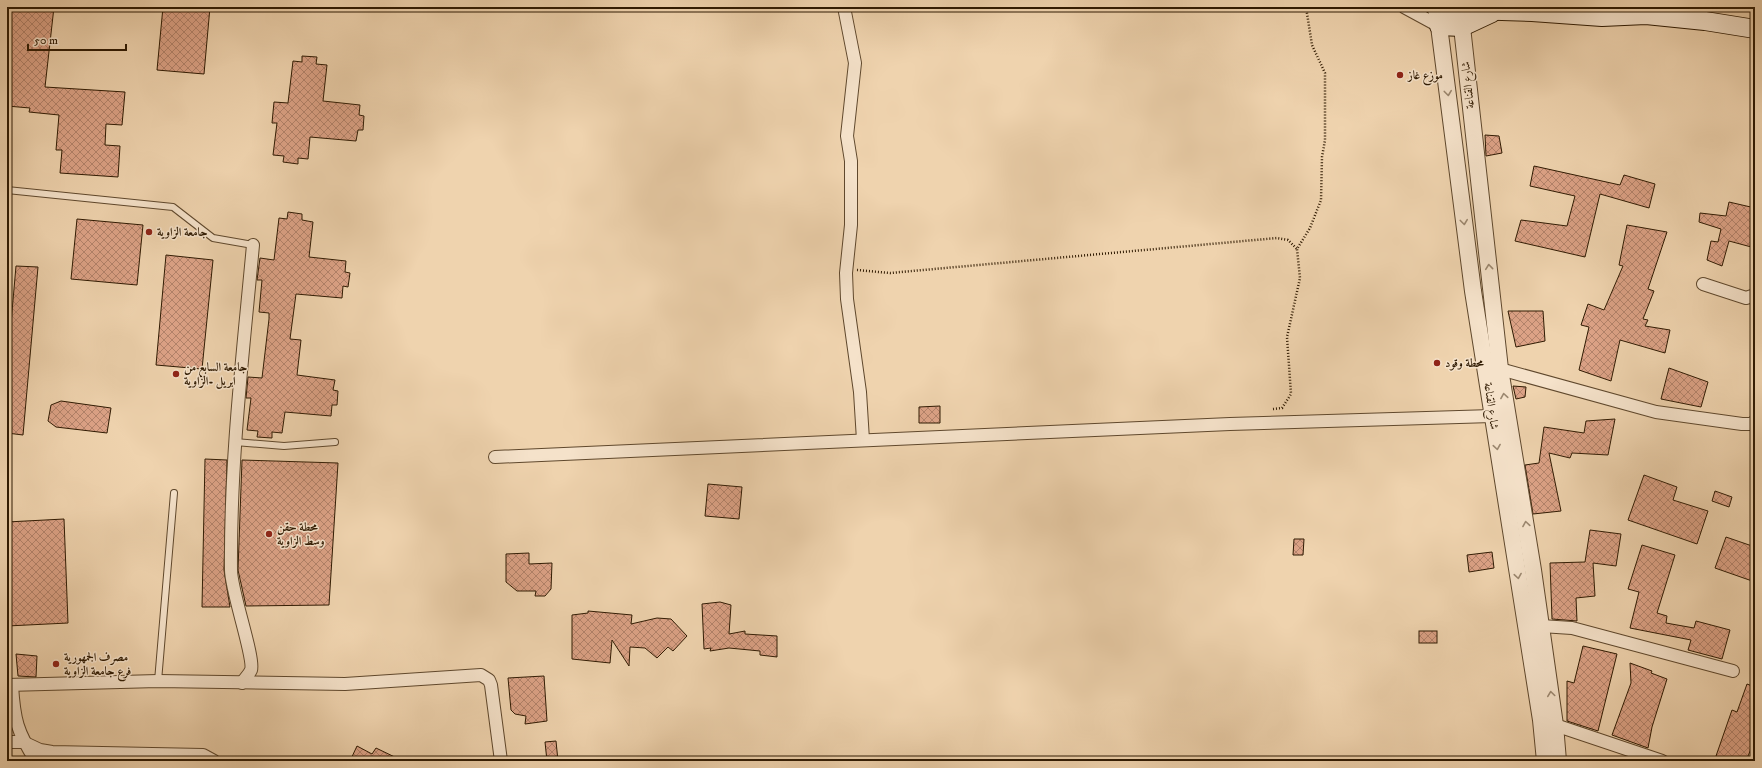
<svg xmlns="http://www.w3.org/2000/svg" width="1762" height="768" font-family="'IM FELL DW Pica',Amiri,serif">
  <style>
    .building { fill: url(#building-cross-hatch); stroke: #2f1a02 }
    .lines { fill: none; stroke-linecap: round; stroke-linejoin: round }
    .service-casing { stroke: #5f482d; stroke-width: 8 }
    .minor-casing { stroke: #5f482d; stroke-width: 14 }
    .tertiary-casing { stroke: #5f482d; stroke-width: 18 }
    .secondary-casing { stroke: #2f1a02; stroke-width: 20 }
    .path { stroke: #2f1a02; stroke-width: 2.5; stroke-dasharray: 1 2; stroke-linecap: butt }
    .service { stroke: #f5e2ca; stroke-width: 6 }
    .minor { stroke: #f5e2ca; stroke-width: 12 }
    .tertiary { stroke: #f5e2ca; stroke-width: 16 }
    .secondary { stroke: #f5e2ca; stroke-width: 18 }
    .oneway { stroke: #9c8870 }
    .poi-dot { fill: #8f2418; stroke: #f5e2ca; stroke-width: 1.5 }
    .labels { text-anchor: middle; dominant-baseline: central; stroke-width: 3; stroke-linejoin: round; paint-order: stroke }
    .poi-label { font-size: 12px; font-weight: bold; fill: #2f1a02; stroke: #f5e2ca; text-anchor: start }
    .street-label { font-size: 12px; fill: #2f1a02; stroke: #f5e2ca }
  </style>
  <defs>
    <pattern id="building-cross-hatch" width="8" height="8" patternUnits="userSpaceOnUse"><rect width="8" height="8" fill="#dca286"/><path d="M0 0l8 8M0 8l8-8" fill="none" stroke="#b3836b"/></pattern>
  </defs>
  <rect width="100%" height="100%" fill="#efd3ae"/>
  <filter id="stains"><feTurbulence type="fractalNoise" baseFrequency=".005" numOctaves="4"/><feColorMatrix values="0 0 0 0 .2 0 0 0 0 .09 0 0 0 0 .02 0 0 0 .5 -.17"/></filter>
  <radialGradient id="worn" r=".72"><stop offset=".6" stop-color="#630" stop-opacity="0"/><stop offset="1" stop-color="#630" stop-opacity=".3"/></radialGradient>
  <g class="building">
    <polygon points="7,7 54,7 45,87 125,92 122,125 106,124 105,145 120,146 118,177 60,173 62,150 56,150 59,115 29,112 30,108 7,106"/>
    <polygon points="163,7 210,7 204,74 157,70"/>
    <polygon points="302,56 317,57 316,64 327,65 323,101 360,105 359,115 364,116 363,130 358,130 356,141 310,137 308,159 298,158 298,164 283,162 284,156 273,155 277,123 272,123 274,102 288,103 293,61 302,62"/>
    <polygon points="1485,135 1499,136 1502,153 1486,156"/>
    <polygon points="1534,166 1620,185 1624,175 1655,184 1649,208 1600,194 1585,257 1515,241 1521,220 1567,226 1575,196 1530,186"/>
    <polygon points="1729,202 1755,208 1755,248 1729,241 1722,266 1707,260 1711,241 1718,242 1721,229 1699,222 1700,213 1726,216"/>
    <polygon points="288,212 302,214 302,220 313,222 309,257 346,261 345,272 350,273 348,287 343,286 342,298 296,294 290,339 301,340 297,375 335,380 333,390 338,391 337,405 332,405 331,416 285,412 282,433 272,432 272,438 257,437 258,431 247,430 251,398 246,398 248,377 262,378 269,319 269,313 259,312 262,280 257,280 260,258 274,260 279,218 287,219"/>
    <polygon points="77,219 143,225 137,285 71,279"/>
    <polygon points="1627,225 1667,232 1648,289 1654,291 1643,319 1648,320 1645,326 1670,330 1665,353 1620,340 1611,381 1579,370 1589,327 1581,325 1588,304 1604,310 1623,266 1619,265"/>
    <polygon points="166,255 213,260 202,369 156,365"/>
    <polygon points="16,266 38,267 23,435 7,433 7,369"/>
    <polygon points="1508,311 1543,311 1545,341 1516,347"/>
    <polygon points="1669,368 1708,382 1701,407 1661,399"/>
    <polygon points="1513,386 1526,387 1525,397 1516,399"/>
    <polygon points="61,401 111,408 107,433 56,427 48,421 51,405"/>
    <polygon points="940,406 940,423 919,423 919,407"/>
    <polygon points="1615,419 1608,455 1572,453 1570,458 1549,453 1561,511 1533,514 1525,465 1539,463 1544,427 1584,433 1586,421"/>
    <polygon points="205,459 227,460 224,570 230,607 202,607"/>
    <polygon points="242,460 338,463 329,605 246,606 238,570"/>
    <polygon points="1644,475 1677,487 1673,500 1708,511 1697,544 1628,520"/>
    <polygon points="708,484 742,487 739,519 705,516"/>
    <polygon points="1715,491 1732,497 1729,507 1712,501"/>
    <polygon points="64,519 68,623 7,626 7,522"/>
    <polygon points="1590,530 1621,534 1616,566 1593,563 1595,596 1576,598 1577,621 1552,619 1550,563 1585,562"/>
    <polygon points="1726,537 1755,547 1755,582 1715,568"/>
    <polygon points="1294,539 1304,539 1303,555 1293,555"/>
    <polygon points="1642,545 1675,555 1657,613 1667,616 1666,623 1694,628 1696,621 1730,630 1722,659 1688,650 1691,640 1630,628 1639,592 1628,589"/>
    <polygon points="1492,552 1494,568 1469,572 1467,555"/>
    <polygon points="529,553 529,564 552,563 551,589 545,596 535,596 536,591 517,591 506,582 506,554"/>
    <polygon points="720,602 731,605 729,634 745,631 745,634 777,636 777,657 760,655 760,651 729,648 710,651 711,648 704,649 702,604"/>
    <polygon points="588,611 632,615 631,624 657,618 671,619 687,636 673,651 668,647 657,658 645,648 630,647 629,666 612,640 610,663 572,659 572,615 588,613"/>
    <rect x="1419" y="631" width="18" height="12"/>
    <polygon points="1583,646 1617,654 1598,731 1567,721 1567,681 1574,683"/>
    <polygon points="16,654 37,656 36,677 18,676"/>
    <polygon points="1630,663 1652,671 1651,673 1667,679 1652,727 1648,748 1612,735 1631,683"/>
    <polygon points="544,676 547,721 525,724 526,716 515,714 511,710 508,678"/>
    <polygon points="1747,684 1755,687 1755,739 1746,761 1727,761 1716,756 1732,710 1737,712"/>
    <polygon points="556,741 558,761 547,761 545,742"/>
    <polygon points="357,746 372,754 376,748 403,761 350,761"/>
  </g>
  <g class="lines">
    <g class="service-casing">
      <g id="service">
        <polyline points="7,190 173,207 213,238 253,245"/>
        <polyline points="235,442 284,446 335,442"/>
        <polyline points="158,681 174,493"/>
      </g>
    </g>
    <g class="minor-casing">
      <g id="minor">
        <polyline points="844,7 855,63 847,136 851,161 851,225 846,273 847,299 860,392 863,440"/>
        <polyline points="1404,7 1439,26"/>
        <polyline points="1703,284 1746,298 1755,295"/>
        <polyline points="1500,369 1656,412 1742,424 1751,424 1755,421"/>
        <polyline points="495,457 1230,424 1492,416"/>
        <polyline points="1541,626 1572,628 1733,671"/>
        <path d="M242,683C244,679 249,675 251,670C255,658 231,591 231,570C230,461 243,353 253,245"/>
        <polyline points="7,685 158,681 345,684 481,675 489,680 491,685 501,761"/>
        <path d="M12,685C14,719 17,732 36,761"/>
        <polyline points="1555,725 1662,761"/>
        <polyline points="7,742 23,742 40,750 52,752 203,755 214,761"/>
      </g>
    </g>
    <g class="tertiary-casing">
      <g id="tertiary">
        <polyline points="1439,26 1473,291 1541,720 1545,761"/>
        <polyline points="1462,27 1500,369 1533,570 1555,725 1558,761"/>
      </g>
    </g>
    <g class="secondary-casing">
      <g id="secondary">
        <polyline points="1437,7 1439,26 1462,27 1492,13"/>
        <polyline points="1437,9 1532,12 1602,17 1646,15 1705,21 1755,29"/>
      </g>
    </g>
    <g class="path">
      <polyline points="857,270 890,273 1277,238 1288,240 1297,249"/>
      <polyline points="1273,409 1282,408 1291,394 1287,337 1300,278 1297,249 1310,228 1321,200 1322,157 1325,140 1325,73 1312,45 1306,7"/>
    </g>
    <use href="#service" class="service"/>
    <use href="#minor" class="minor"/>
    <use href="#tertiary" class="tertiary"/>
    <use href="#secondary" class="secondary"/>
  </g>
  <defs><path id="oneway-chevron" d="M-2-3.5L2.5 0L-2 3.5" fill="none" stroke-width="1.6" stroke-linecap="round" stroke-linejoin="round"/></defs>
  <g class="oneway">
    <use href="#oneway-chevron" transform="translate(1448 93) rotate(83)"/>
    <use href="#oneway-chevron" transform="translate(1464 222) rotate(83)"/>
    <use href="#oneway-chevron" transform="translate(1489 267) rotate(-96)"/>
    <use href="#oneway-chevron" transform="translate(1504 396) rotate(-99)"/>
    <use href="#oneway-chevron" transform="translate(1497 447) rotate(81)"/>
    <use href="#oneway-chevron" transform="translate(1526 524) rotate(-99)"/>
    <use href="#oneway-chevron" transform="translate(1518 576) rotate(81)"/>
    <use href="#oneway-chevron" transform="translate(1551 694) rotate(-98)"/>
  </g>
  <g class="poi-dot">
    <circle cx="1400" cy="75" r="4"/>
    <circle cx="149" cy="232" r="4"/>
    <circle cx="1437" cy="363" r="4"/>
    <circle cx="176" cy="374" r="4"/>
    <circle cx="269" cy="534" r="4"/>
    <circle cx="56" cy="664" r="4"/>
  </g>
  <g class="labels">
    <g class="poi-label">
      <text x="1408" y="75">موزع غاز</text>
      <text x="157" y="232">جامعة الزاوية</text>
      <text x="1445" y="363">محطة وقود</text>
      <text x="184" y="367">جامعة السابع من<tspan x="184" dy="14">ابريل -الزاوية</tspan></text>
      <text x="277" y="527">محطة حقن<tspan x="277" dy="14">وسط الزاوية</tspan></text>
      <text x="64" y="657">مصرف الجمهورية<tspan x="64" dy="14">فرع جامعة الزاوية</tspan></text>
    </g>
    <g class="street-label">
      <text transform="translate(1468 85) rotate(-96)">شارع القناعة</text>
      <text transform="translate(1491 406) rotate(82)">شارع القناعة</text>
    </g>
  </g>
  <rect width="1762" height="768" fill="none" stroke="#efd3ae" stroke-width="24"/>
  <rect x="8" y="8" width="1746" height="752" fill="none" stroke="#2f1a02" stroke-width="2"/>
  <rect x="12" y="12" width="1738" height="744" fill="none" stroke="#2f1a02"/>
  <path d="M28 44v6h98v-6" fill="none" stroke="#2f1a02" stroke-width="2"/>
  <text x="34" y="44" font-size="12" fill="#2f1a02" stroke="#f5e2ca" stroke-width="3" paint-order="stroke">50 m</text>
  <rect width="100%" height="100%" filter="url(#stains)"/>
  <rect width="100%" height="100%" fill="url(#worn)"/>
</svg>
